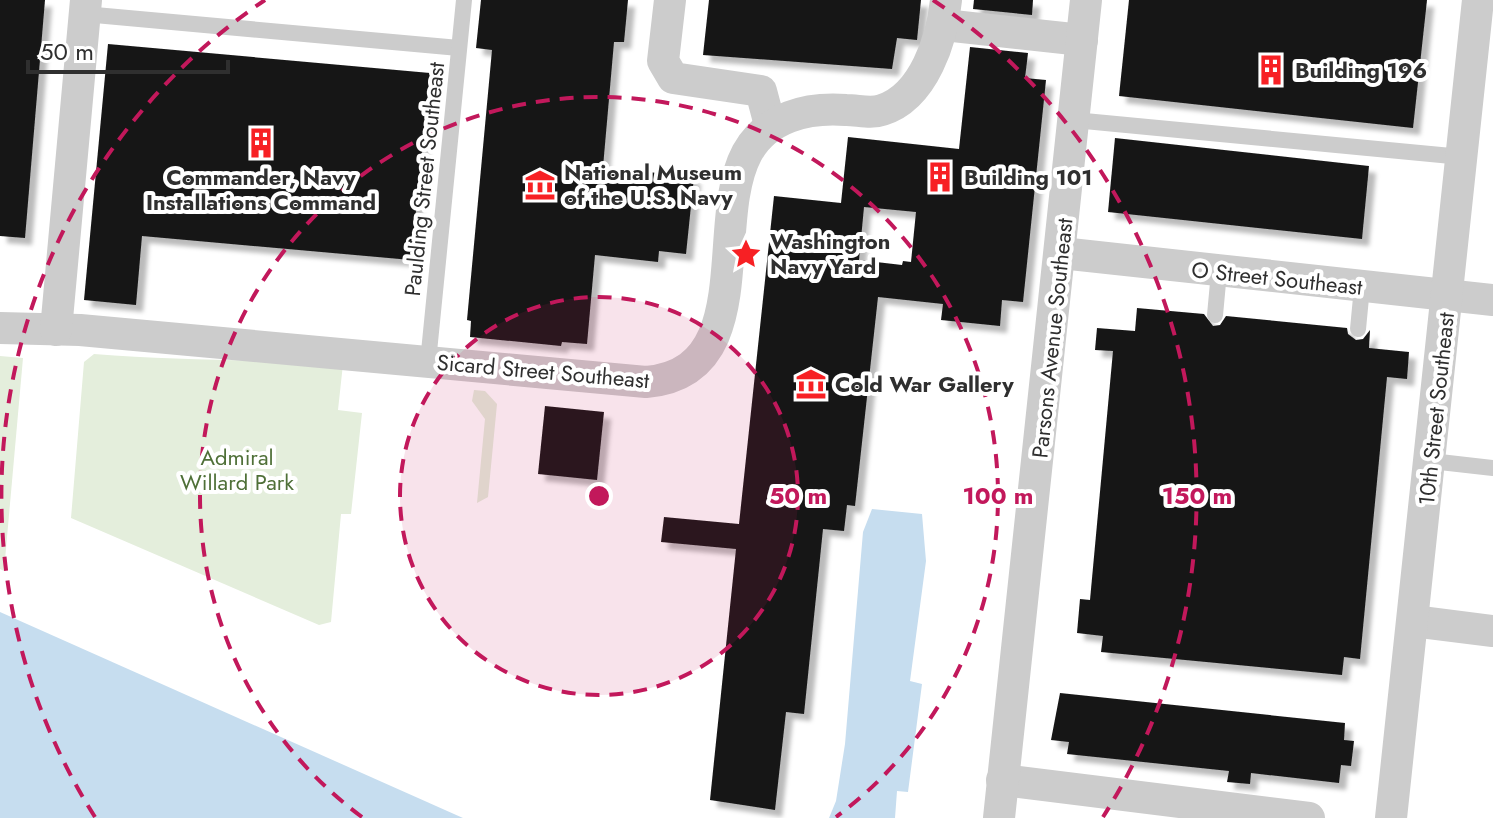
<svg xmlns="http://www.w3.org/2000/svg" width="1493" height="818" font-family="Jost,sans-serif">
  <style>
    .green { fill: #e4eedc }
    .water { fill: #c6ddef }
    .building { fill: #161616; fill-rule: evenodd; filter: url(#shadow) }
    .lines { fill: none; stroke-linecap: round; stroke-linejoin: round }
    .lane { stroke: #ccc; stroke-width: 16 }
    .street { stroke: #ccc; stroke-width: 32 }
    .ring { fill: none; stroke: #c2185b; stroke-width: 4; stroke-dasharray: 14 10 }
    .labels { text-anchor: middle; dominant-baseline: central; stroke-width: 8; stroke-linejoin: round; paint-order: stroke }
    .poi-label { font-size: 22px; font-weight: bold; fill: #2f2f2f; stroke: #fff; text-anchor: start }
    .street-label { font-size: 22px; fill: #2f2f2f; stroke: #fff }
    .park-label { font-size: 22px; fill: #4f7038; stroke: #fff }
    .centre { fill: #c2185b; stroke: #fff; stroke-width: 4 }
    .ring-label { font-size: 24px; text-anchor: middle; font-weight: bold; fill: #c2185b; stroke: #fff; stroke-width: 8; stroke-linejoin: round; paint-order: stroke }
  </style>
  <defs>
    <filter id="shadow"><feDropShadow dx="7" dy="7" stdDeviation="2" flood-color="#0004"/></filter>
  </defs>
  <rect width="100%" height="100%" fill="#fff"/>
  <g class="green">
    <path d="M94,354C178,361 260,359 343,364L338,410L362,413L351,514H341L331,622L319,625L71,518L84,362Z"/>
    <polygon points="0,356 23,358 4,571 0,569"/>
    <polygon points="474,390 485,391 497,404 488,497 477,503 485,419 472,401"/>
  </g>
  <g class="water">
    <polygon points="872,509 922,514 926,561 910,681 922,684 908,792 897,791 895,818 829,818 836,801 845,744 863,532"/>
    <polygon points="0,612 463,818 0,818"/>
  </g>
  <g class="building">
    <polygon points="0,0 45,0 25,238 0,236"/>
    <polygon points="481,0 628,0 624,42 614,42 603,167 694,177 686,254 659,251 658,262 595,255 587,344 562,342 561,346 470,337 471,321 467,320 492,50 476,48"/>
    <polygon points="709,0 921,0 917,40 897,38 892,69 703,55"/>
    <polygon points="974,0 1033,0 1032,15 973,9"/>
    <polygon points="1129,0 1427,0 1413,128 1119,96"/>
    <polygon points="108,44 430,73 411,260 142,236 136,305 84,300"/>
    <path d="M970,47L1028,53L1025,78L1046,80L1023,302L1002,300L1000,326L941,320L943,304L878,297L855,506L847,505L844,531L823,529L804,714L786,712L775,810L710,800L736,549L661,542L664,517L739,524L774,196L841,203L848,137L959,149ZM864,207L916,212L911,262L903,261L902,265L859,260Z"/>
    <polygon points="1115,138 1369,166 1362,239 1108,212"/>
    <polygon points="1137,308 1204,314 1213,326 1220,325 1226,316 1347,328 1348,334 1356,340 1363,339 1370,330 1369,348 1409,352 1407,379 1387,377 1360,659 1344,657 1342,675 1101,652 1103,636 1077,633 1080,599 1090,600 1113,351 1095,350 1097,328 1135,331"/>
    <polygon points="545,406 604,412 597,480 538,474"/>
    <polygon points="1060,693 1345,723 1344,740 1354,741 1351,766 1341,765 1339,783 1251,773 1250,784 1227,782 1229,771 1067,754 1069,742 1051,740"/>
  </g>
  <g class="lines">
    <g class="lane">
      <polyline points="84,14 459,48"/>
      <polyline points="1074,120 1462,157"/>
      <polyline points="1215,315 1219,272"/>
      <polyline points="1358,329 1362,287"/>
      <polyline points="428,362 464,0"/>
      <polyline points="1431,461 1493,468"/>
    </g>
    <g class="street">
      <polyline points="670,0 663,61 673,78 761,91 770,125"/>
      <polyline points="944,25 1082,40"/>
      <polyline points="1061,253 1493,300"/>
      <path d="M0,328L80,330L646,382C760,372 709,224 747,153C767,117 807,107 846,110C858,110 871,114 882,110C924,97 942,39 946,0"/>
      <polyline points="56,330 86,0"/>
      <polyline points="1413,621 1493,631"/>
      <polyline points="1002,780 1309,818"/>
      <polyline points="999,818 1086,0"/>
      <polyline points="1391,818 1478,0"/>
    </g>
  </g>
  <circle cx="599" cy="496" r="199" fill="#c2185b" fill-opacity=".12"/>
  <g class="ring">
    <circle cx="599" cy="496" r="199"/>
    <path d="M362 817A399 399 0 1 1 836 817"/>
    <path d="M95 817A598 598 0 0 1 265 0M933 0A598 598 0 0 1 1103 817"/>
  </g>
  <defs>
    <g id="building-bare" transform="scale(2.4)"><path d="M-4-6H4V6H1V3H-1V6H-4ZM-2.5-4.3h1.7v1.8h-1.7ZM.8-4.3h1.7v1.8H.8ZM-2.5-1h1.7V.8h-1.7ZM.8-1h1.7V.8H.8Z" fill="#f72024" stroke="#fff" stroke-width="2.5" paint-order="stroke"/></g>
    <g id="museum-bare" transform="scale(2.4)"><path d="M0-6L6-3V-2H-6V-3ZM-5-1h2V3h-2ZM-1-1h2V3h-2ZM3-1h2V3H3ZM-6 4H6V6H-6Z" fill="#f72024" stroke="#fff" stroke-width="2.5" paint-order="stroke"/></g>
    <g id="sight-bare" transform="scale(2.4)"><path d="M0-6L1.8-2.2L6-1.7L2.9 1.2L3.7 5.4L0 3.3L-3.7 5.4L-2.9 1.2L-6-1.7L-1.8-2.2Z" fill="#f72024" stroke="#fff" stroke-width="2.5" paint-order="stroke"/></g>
  </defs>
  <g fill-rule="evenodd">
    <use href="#building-bare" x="1271" y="70"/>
    <use href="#building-bare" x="261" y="143"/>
    <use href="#building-bare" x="940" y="177"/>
    <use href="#museum-bare" x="540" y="185"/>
    <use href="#sight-bare" x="746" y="254"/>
    <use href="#museum-bare" x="811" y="384"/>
  </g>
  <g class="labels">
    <g class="poi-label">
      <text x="1295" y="70">Building 196</text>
      <text x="564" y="172">National Museum<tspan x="564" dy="25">of the U.S. Navy</tspan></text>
      <text x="261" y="177" text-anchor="middle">Commander, Navy<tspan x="261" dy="25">Installations Command</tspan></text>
      <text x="964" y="177">Building 101</text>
      <text x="770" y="241">Washington<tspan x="770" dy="25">Navy Yard</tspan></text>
      <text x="835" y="384">Cold War Gallery</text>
    </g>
    <g class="street-label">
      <text transform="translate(424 179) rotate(-84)">Paulding Street Southeast</text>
      <text transform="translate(1277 278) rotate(6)">O Street Southeast</text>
      <text transform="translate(1052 338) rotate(-84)">Parsons Avenue Southeast</text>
      <text transform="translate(543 371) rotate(5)">Sicard Street Southeast</text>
      <text transform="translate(1436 409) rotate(-84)">10th Street Southeast</text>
    </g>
    <g class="park-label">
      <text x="237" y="457">Admiral<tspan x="237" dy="25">Willard Park</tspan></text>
    </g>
  </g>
  <circle cx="599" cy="496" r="12" class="centre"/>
  <g class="ring-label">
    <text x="798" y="504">50 m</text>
    <text x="998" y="504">100 m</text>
    <text x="1197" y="504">150 m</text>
  </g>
  <path d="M28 60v12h200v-12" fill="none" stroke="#2f2f2f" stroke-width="4"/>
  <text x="40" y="60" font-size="24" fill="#2f2f2f" stroke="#ffffff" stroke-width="6" paint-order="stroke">50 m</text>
</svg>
